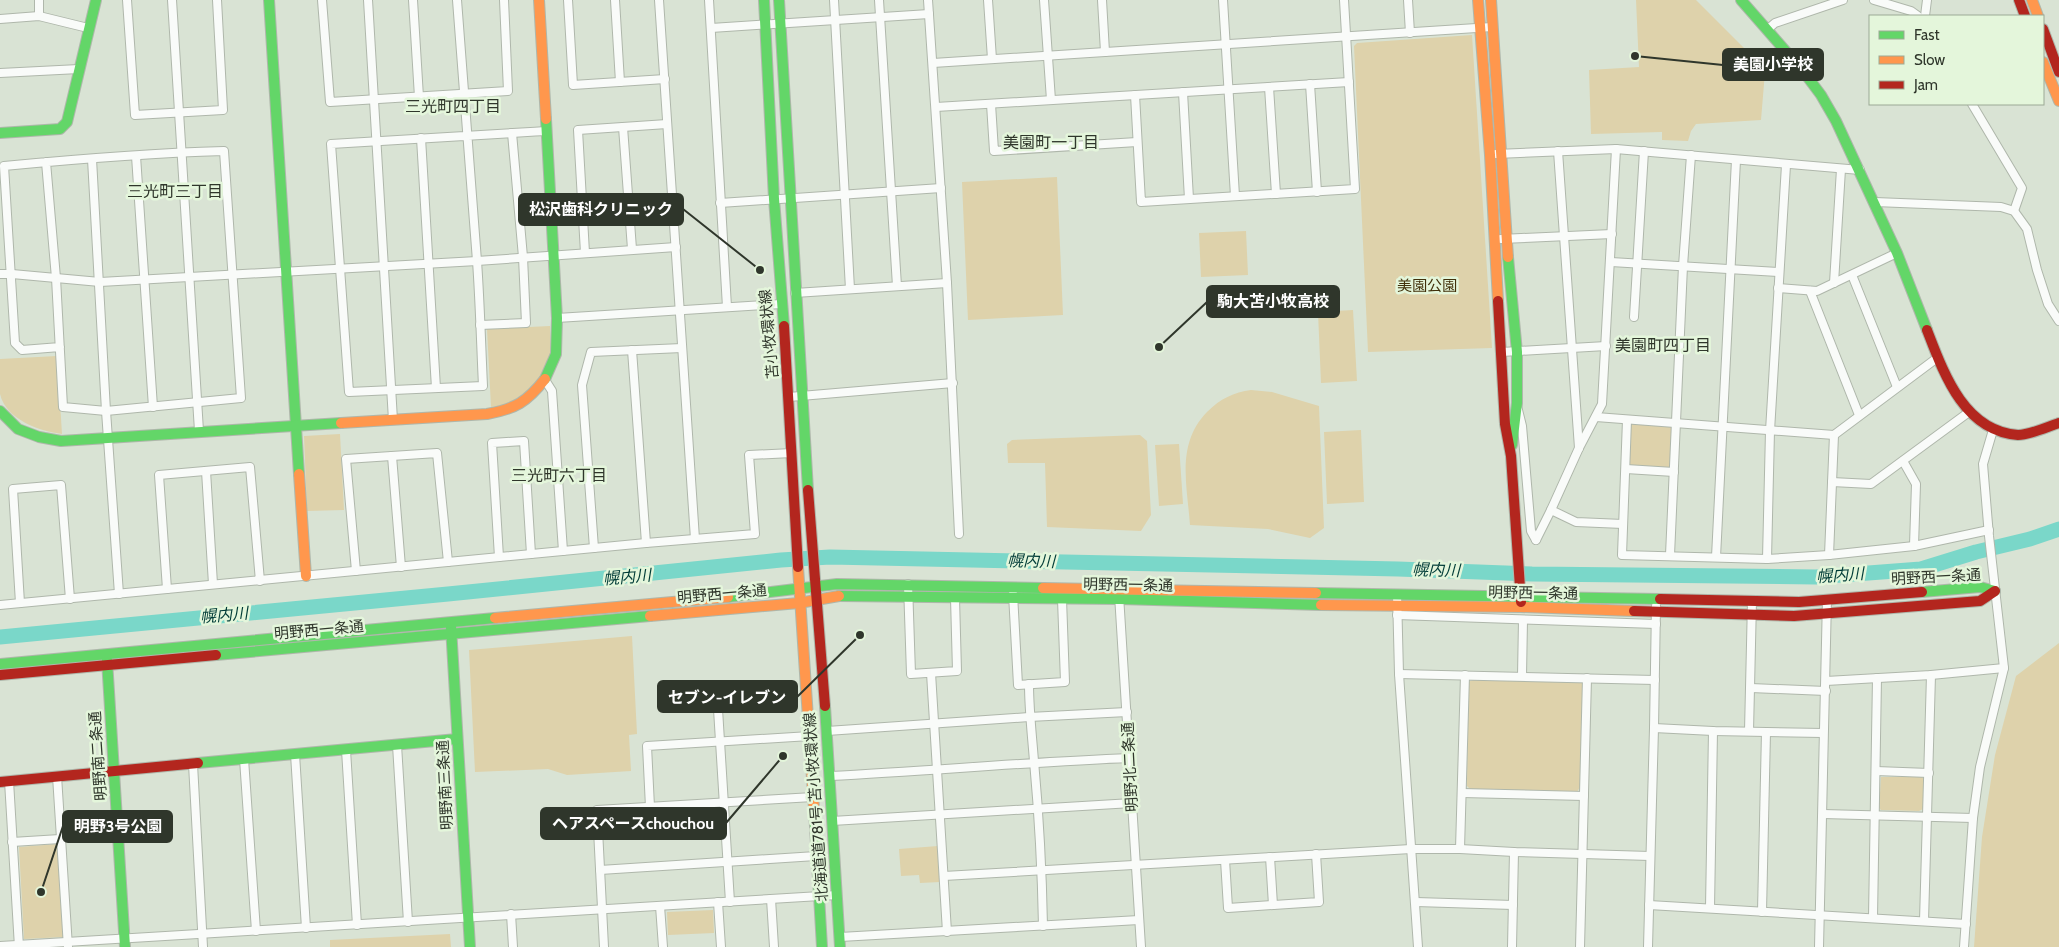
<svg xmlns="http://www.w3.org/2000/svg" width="2059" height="947" font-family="Cabin,'Noto Sans JP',sans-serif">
	<rect width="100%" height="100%" fill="#d9e3d4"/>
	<g fill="#ded2ab">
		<path d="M1636,0H1696L1764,68L1765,72L1761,120L1696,124L1691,131L1688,141L1662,140V132L1591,134L1589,70L1639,67Z"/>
		<path d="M1472,35L1492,348L1368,352L1354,46L1357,43Z"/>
		<path d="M1057,177L1063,315L968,320L962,182Z"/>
		<path d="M1246,231L1248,275L1201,277L1199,233Z"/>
		<path d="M1353,310L1357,381L1321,383L1318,312Z"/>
		<path d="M550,326L551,354L542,376L529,390L506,405L491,407L487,329Z"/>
		<path d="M57,356L62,434C40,431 6,420 0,394C0,383 0,370 0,359Z"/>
		<path d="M1251,390L1272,392L1319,406L1324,528L1310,538L1268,529L1190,525C1187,484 1176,444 1207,412C1220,399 1234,392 1251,390Z"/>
		<path d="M1627,420L1677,424L1674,472L1626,469Z"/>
		<path d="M1361,430L1364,502L1327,504L1324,432Z"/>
		<path d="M340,434L344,510L307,511L304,436Z"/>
		<path d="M1140,435L1147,441L1151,515L1141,531L1047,527L1045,463H1008L1007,444L1012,440Z"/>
		<path d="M1179,444L1183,504L1159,506L1155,445Z"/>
		<path d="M632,636L637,734L629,735L631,771L567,775L548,769L475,772L469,650Z"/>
		<path d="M2059,643V947H1974L1982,837L1995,755L2016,676Z"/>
		<path d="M1473,680L1581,682L1583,684L1580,787L1577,792L1470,789L1467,786L1468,682Z"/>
		<path d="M1881,777H1922L1925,780L1923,809L1919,811L1881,810L1879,808Z"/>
		<path d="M57,844L63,937L24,939L19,847Z"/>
		<path d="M938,846L940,882L920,883L919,875L901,876L899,849Z"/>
		<path d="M713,910L714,933L668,935L667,912Z"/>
		<path d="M450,934L451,947H330V940Z"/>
	</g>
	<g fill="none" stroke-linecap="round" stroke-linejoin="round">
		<path stroke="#7ad7c9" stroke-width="15" d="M0,637L448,594L781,560L830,557L1398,569L1532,574L1816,577L1921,569L1976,552L2030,539L2059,529"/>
		<g stroke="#afb7ab" stroke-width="10">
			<g id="street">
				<path d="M39,0V16"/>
				<path d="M127,0L135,115L223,110L217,0"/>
				<path d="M172,0L199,431"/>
				<path d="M322,0L330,102L508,91L504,0"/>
				<path d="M368,0L393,420"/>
				<path d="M413,0L419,97"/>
				<path d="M457,0C463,87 471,174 477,261C480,303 481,344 483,386L349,392L331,144C402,140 474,135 546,131"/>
				<path d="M568,0L573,85L665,79"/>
				<path d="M615,0L620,82"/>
				<path d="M659,0L695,539"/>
				<path d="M709,0L727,307"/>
				<path d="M834,0L850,289"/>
				<path d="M879,0L897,286"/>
				<path d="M928,0L947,283L959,534"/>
				<path d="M988,0L992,59"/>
				<path d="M1044,0L1051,100"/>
				<path d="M1102,0L1105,52"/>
				<path d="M1223,0L1235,196"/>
				<path d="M1408,0L1410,33"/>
				<path d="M1874,0L1911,11L1918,16"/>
				<path d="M1925,16L1927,0"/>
				<path d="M0,19L39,16L88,28"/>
				<path d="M711,28L929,14"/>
				<path d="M1768,29L1775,23L1843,0"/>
				<path d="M933,63L1492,27"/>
				<path d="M0,73L79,69"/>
				<path d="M1310,84L1317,192"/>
				<path d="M1269,87L1276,194"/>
				<path d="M1183,92L1189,199"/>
				<path d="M1135,95L1141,202L1355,189L1344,0"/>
				<path d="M991,104L994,151L1137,142"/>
				<path d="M1972,104L2022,188L2014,211"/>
				<path d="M936,107L1349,82"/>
				<path d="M623,127L632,249"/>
				<path d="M421,138L436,388"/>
				<path d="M1558,151L1579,448"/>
				<path d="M1496,154L1616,149L1860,170"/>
				<path d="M136,156L153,407"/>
				<path d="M92,159L106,411L119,594"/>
				<path d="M46,162L56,278L63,407L106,411L241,398L224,151C151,153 77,159 4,166L15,343L22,350L60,347"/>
				<path d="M1875,202L2001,207L2014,211L2027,229L2037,270L2048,304L2059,321"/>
				<path d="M720,203L941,188"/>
				<path d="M1501,239L1612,234"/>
				<path d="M585,253L578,130L667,124"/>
				<path d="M1611,262L1778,272"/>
				<path d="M0,274H12L100,282L477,261L676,247"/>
				<path d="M1852,275L1897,387"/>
				<path d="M1834,283L1841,169"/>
				<path d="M1778,288L1817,291L1897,253"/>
				<path d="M1810,291L1859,415"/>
				<path d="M795,293L947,283"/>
				<path d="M1634,317L1644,151"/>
				<path d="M557,318L781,304"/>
				<path d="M480,325L526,323L523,257L512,133"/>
				<path d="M632,350L646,543"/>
				<path d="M1502,352L1606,346"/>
				<path d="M545,380L552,391L563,551"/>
				<path d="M789,397L953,383"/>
				<path d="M1518,410L1522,426L1531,531L1536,540"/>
				<path d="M1596,417L1834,435L1937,358"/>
				<path d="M1627,420L1622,555L1767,559L1829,555L1914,546L1989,530"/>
				<path d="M392,456L401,567"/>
				<path d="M1903,461L1916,484L1914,546"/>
				<path d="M1626,469L1674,472"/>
				<path d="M206,471L213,584"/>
				<path d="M1832,482L1871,484L1969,412"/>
				<path d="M1551,510L1576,522L1623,524"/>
				<path d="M1536,540L1551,510L1579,448L1602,404L1616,149"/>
				<path d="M594,548L582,385L591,352L682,348"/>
				<path d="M1670,555L1683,266L1691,155"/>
				<path d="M1829,555L1834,435"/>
				<path d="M499,557L492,443L524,441L531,554"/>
				<path d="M1716,557L1736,160"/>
				<path d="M1767,559L1770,431L1786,165"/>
				<path d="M356,571L346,459L437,453L448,562"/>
				<path d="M908,584L911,674L957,671L955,598"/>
				<path d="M167,589L159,475L250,467L260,581"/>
				<path d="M1013,594L1018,685L1065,682L1062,599"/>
				<path d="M1397,594L1399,674L1418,947"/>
				<path d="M1119,595L1141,947"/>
				<path d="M20,603L13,489L61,485L70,599"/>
				<path d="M0,605L646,543L755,534L749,455L792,453"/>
				<path d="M1397,615L1656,624"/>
				<path d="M931,673L947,932"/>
				<path d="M1399,674L1655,680"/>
				<path d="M1522,676L1523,620"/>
				<path d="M1826,681L1931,675L2004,668"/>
				<path d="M1029,684C1029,710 1032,735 1034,761C1039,816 1042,871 1043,926"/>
				<path d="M1751,688L1826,691"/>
				<path d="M718,709L730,902"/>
				<path d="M1654,728L1713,731L1823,733"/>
				<path d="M827,731L1029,717L1127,712"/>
				<path d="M1749,731L1752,601"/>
				<path d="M397,745L408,922"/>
				<path d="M346,750L357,925"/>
				<path d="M295,754L306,928"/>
				<path d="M244,759L256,931"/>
				<path d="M193,764L203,947"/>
				<path d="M1876,771L1929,773"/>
				<path d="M57,776L68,947"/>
				<path d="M830,776C930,771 1029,762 1129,758"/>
				<path d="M9,781L19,947"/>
				<path d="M1462,793L1584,796"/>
				<path d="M650,807L647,746L810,736"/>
				<path d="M1823,814L1973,818"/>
				<path d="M832,821L1132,803"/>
				<path d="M12,842L60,839"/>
				<path d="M1460,849L1465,675"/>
				<path d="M1270,857L1273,905"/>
				<path d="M1225,860L1228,908L1319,902L1316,854"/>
				<path d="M600,870L816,856"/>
				<path d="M944,876L1411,849H1460L1514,852L1650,856"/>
				<path d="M771,899L774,947"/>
				<path d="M718,902L721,947"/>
				<path d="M1416,902L1513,905"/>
				<path d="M1649,905L1966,924"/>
				<path d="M660,906L663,947"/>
				<path d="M1710,908L1713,731"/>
				<path d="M1762,912L1766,732"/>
				<path d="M511,914L513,947"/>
				<path d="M1873,918L1877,678"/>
				<path d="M1924,921L1931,675"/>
				<path d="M840,937L1139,920"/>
				<path d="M0,946L837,895"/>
				<path d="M604,947L597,810L813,797"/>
				<path d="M1512,947L1514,852"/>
				<path d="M1580,947L1587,678"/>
				<path d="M1648,947L1654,728L1656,606"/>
				<path d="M1819,947L1827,599"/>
				<path d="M1964,947L1973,818L1980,767L2004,668L1989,536L1983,464L1993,430"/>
			</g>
		</g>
		<g stroke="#afb7ab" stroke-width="12">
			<g id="fast">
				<path d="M269,0L299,474"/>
				<path d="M764,0L774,199L784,326"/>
				<path d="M779,0L808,490"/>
				<path d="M1741,0L1803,71L1821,95L1836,121L1897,253L1927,330"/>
				<path d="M0,133L60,129L67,122L96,0"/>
				<path d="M1508,257L1517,352V403L1512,445"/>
				<path d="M545,379L556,354L557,318L546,119"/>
				<path d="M0,411L18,429L39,437L61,441L341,423"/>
				<path d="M1922,592L1980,587L1995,591"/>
				<path d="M1316,593L1660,599"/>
				<path d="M839,596L1120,599L1321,605"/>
				<path d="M728,597L837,584L1043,588"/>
				<path d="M451,627L470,947"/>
				<path d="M216,655L650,616"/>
				<path d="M107,660L125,947"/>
				<path d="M0,664L495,618"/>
				<path d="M825,706L840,947"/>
				<path d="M198,763L457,739"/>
				<path d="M814,809L822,947"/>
			</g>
		</g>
		<g stroke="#afb7ab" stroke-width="12">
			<g id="slow">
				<path d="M539,0L546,119"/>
				<path d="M1478,0L1490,155L1498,301"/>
				<path d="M1491,0L1508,257"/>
				<path d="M2032,0L2038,16"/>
				<path d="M2043,62L2059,101"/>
				<path d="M341,423L487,414C515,409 527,402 545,379"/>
				<path d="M299,474L306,576"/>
				<path d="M798,567L814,809"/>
				<path d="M1043,588L1316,593"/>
				<path d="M1321,605L1521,607L1634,611"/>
				<path d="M650,616L799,603L839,596"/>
				<path d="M495,618L728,597"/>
			</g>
		</g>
		<g stroke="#afb7ab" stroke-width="12">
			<g id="jam">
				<path d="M2019,0L2025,16"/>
				<path d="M2043,29L2059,72"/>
				<path d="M1498,301L1505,424L1511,456L1521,602"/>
				<path d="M784,326L798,567"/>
				<path d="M1927,330C1944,374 1964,431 2018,435C2030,435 2047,427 2059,423"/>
				<path d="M808,490L825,706"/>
				<path d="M1660,599L1799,602L1922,592"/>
				<path d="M1634,611L1794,616L1980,601L1995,591"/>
				<path d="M0,675L216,655"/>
				<path d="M0,782L198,763"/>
			</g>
		</g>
		<use href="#street" stroke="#f9fbf9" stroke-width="8"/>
		<use href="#fast" stroke="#63d668" stroke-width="10"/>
		<use href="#slow" stroke="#ff974d" stroke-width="10"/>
		<use href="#jam" stroke="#b3261e" stroke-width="10"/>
	</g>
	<g text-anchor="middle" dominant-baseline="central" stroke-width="5" stroke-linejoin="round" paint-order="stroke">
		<g font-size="15" fill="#42310b" stroke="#e4f6db">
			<text x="1427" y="286">美園公園</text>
		</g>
		<g font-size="15" fill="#2f362b" stroke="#e4f6db">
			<text transform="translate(769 334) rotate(-95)">苫小牧環状線</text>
			<text transform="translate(1936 577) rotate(-3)">明野西一条通</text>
			<text transform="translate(1128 585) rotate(1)">明野西一条通</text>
			<text transform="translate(1533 593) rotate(1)">明野西一条通</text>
			<text transform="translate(722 594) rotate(-5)">明野西一条通</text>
			<text transform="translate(319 630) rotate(-5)">明野西一条通</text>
			<text transform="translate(98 756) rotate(-94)">明野南二条通</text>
			<text transform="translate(1130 767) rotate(-93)">明野北二条通</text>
			<text transform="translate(445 785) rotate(-93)">明野南三条通</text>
			<text transform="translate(816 807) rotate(-94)">北海道道781号 苫小牧環状線</text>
		</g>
		<g font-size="16" fill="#2f362b" stroke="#e4f6db">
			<text x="453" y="106">三光町四丁目</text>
			<text x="1051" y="142">美園町一丁目</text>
			<text x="175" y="191">三光町三丁目</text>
			<text x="1663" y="345">美園町四丁目</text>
			<text x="559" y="475">三光町六丁目</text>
		</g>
		<g font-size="16" font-style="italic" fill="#003c37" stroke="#e4f6db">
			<text transform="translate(1031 561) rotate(1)">幌内川</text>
			<text transform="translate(1436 570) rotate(1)">幌内川</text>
			<text transform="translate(1840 575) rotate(-4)">幌内川</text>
			<text transform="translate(627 577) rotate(-5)">幌内川</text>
			<text transform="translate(224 615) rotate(-5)">幌内川</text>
		</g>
	</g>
	<path fill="none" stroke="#2f362b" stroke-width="2" d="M1635 56L1723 65M760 270L683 209M1159 347L1207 302M860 635L797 697M783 756L726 823M41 892L63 826"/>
	<g fill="#2f362b" stroke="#e4f6db" stroke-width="2">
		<circle cx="1635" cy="56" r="5"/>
		<circle cx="760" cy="270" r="5"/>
		<circle cx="1159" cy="347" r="5"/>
		<circle cx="860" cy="635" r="5"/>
		<circle cx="783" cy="756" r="5"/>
		<circle cx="41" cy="892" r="5"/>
	</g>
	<g fill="#2f362b" stroke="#2f362b" stroke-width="2">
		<rect x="1723" y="49" width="100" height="31" rx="5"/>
		<rect x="519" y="194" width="164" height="31" rx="5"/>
		<rect x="1207" y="286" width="132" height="31" rx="5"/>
		<rect x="658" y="681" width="139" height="31" rx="5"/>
		<rect x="541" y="808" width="185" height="31" rx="5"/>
		<rect x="63" y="811" width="109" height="31" rx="5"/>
	</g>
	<g font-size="16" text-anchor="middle" font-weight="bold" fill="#fff">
		<text x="1773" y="70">美園小学校</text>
		<text x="601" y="215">松沢歯科クリニック</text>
		<text x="1273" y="307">駒大苫小牧高校</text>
		<text x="727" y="703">セブン-イレブン</text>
		<text x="633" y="829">ヘアスペースchouchou</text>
		<text x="118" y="832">明野3号公園</text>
	</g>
	<rect x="1869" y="15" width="175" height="90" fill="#e4f6db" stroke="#9ca995"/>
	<rect x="1879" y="31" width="25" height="8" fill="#63d668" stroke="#9ca995"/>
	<text x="1914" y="40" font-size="15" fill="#2f362b">Fast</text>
	<rect x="1879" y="56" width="25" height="8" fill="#ff974d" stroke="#9ca995"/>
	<text x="1914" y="65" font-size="15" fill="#2f362b">Slow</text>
	<rect x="1879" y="81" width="25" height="8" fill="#b3261e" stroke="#9ca995"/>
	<text x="1914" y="90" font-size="15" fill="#2f362b">Jam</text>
</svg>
